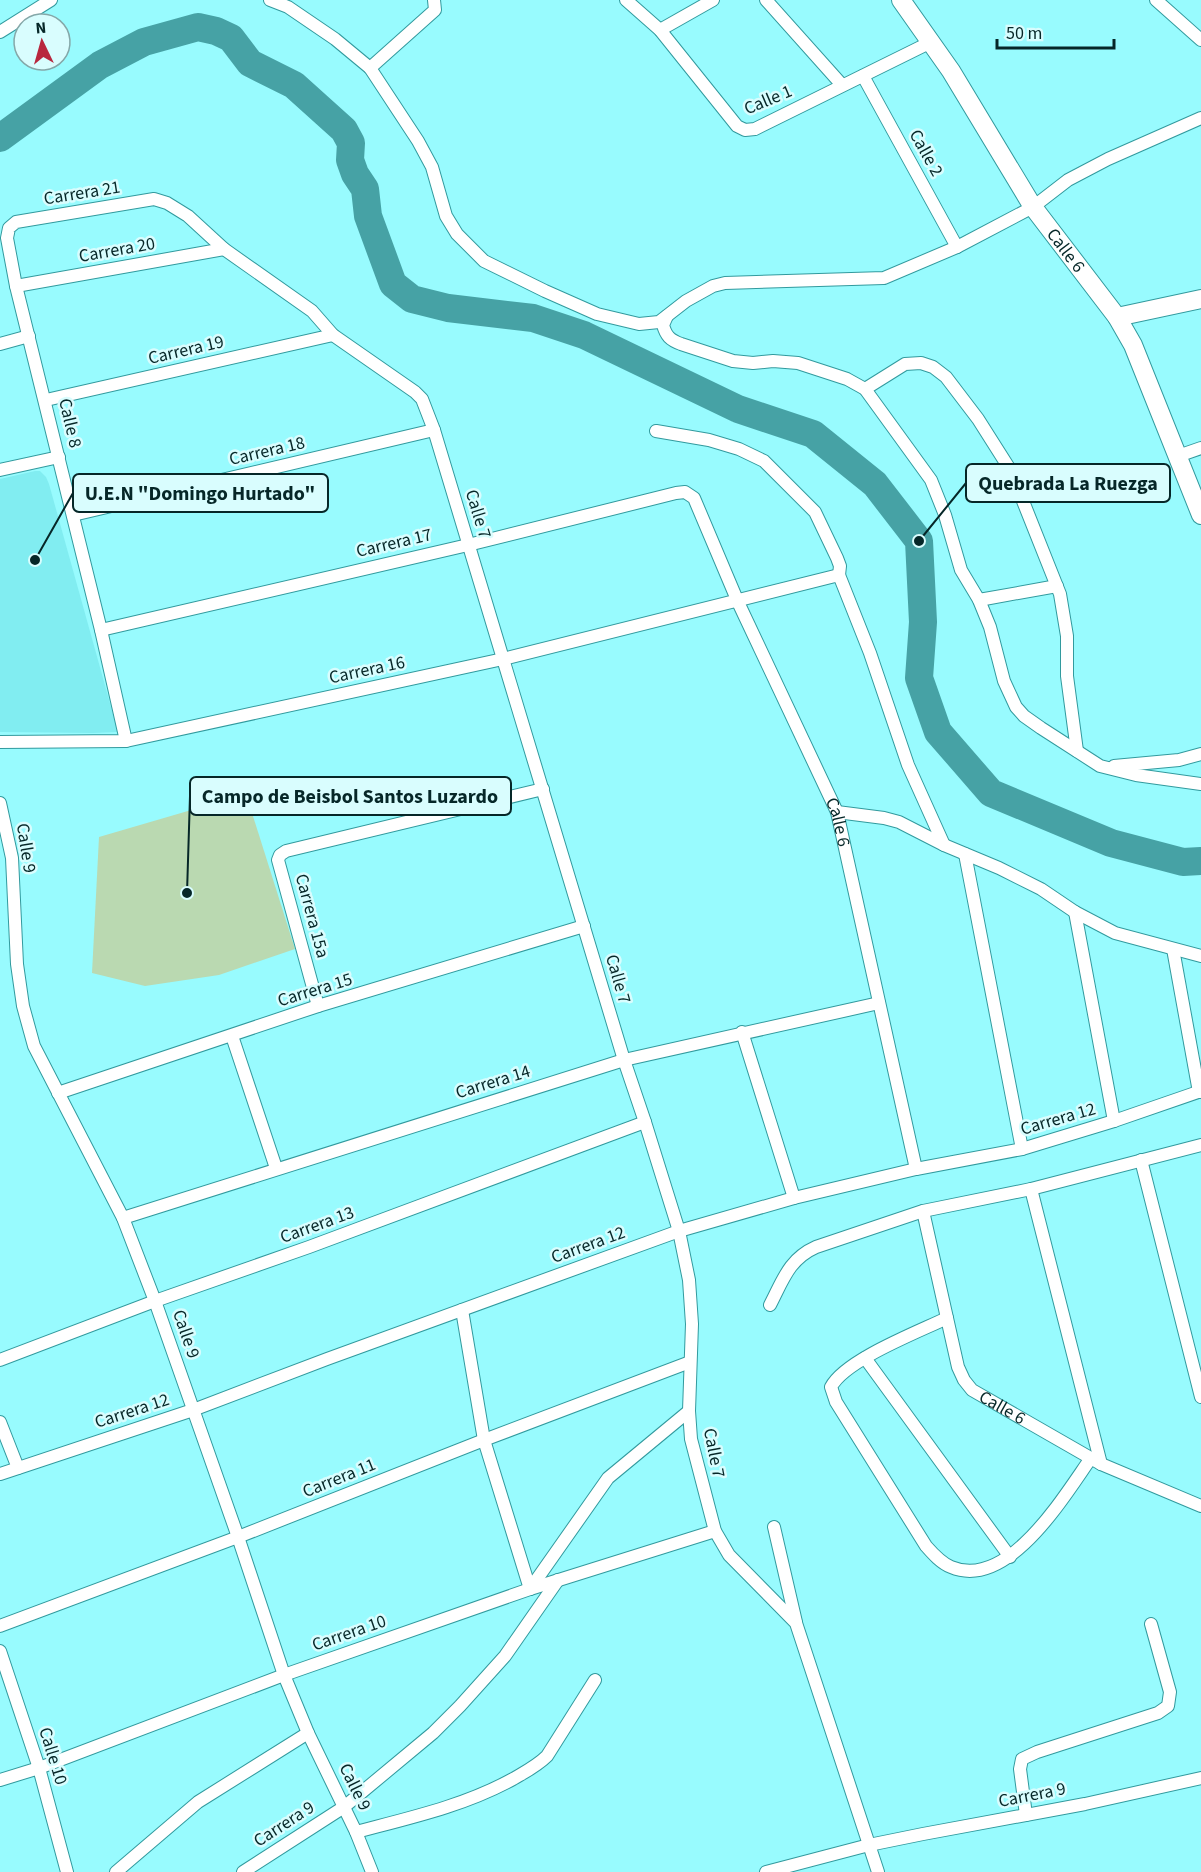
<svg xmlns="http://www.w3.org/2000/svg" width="1201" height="1872" font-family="'Source Sans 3',sans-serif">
	<rect width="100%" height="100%" fill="#98fbfe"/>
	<path fill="#81edf1" d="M35,471H40L46,477L49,484L118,732L93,733L0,732V479Z"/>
	<path fill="#bad9b1" d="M246,794L295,949L219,975L145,986L92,973L99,837Z"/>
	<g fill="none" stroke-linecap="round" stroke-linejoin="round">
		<path stroke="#46a2a5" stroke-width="28" d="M0,138L100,65L144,42L198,27L216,31L231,38L250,63L294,85L344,130L351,143L350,160L355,174L365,189L368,216L393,284L412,299L448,308L533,318L584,335L738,409L813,434L875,484L919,541L923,622L919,678L938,732L991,793L1111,843L1183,862L1201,861"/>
		<g stroke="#329a9e" stroke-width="14">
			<g id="street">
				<path d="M270,0L288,7L335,39L370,68L418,141L432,167L446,216L457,234L484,261L545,291L597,314L639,324L659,322L686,301L713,286L725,283L884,278L957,247L1033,207L1068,180L1108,159L1201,118"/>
				<path d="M626,0L660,30L737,126L745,130L755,129L931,42"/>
				<path d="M766,0L842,85"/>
				<path d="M1156,0L1201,40"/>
				<path d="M660,30L713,0"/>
				<path d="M0,32L51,0"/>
				<path d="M370,68L435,10L434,0"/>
				<path d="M863,76L957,247"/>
				<path d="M16,286L224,249"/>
				<path d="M667,316L663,325C666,336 670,340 681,344L733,361L753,363L773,361L798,363L847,379L865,389L931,480L945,515L961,570L979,600L990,627L1004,681L1016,707L1024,716L1041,728L1100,766L1136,775L1201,784"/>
				<path d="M0,344L29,336"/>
				<path d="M865,389L905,364L921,363L933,367L946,377L978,419L1011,471L1060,594L1067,636V676L1077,751"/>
				<path d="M46,400L333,335"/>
				<path d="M656,431L709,440L739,449L764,461L815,512L837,558L840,566L839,575"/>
				<path d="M1178,456L1201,448"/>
				<path d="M0,470L59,457"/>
				<path d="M73,515L434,430"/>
				<path d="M979,600L1057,586"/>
				<path id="s1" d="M101,630L468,545L676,493L685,492L694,498L738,602L837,812L916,1169"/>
				<path d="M126,741L101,630L16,286L7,238L9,228L16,222L154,199L167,203L188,216L224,249L312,311L333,335L415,392L422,399L434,430L624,1060L645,1122L679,1231L689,1280L692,1324L689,1411L691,1439L715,1531L729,1555L796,1623L878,1872"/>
				<path d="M0,742L126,741L503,659L839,575L870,653L908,765L944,845"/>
				<path d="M1114,766L1179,760L1201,754"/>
				<path d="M0,803L12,858L17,964L23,1006L34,1046L123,1218L155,1301L238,1537L284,1675L308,1733L356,1832L372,1872"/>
				<path d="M837,812L884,818L899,822L944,845L999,868L1041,889L1075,912L1115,933L1201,956"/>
				<path d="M965,854L1022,1149"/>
				<path d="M1075,912L1114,1121"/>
				<path d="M1173,949L1199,1092"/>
				<path d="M318,1006L278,860L280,855L286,851L543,789"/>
				<path d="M742,1032L794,1198"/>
				<path d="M232,1036L276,1168"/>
				<path d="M58,1093L318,1006L584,926"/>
				<path d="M1141,1160L1201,1397"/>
				<path d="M1031,1189L1101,1464"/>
				<path id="s2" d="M923,1211L958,1367L964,1380L972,1390L1101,1464L1201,1506"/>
				<path d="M123,1218L624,1060L879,1003"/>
				<path d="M770,1305C783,1280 789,1259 816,1247L923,1211L1031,1189L1201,1145"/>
				<path d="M462,1310L484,1440L530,1589"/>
				<path d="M947,1318C918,1332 845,1360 831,1387L836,1402L926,1546C933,1554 941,1563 951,1567C1008,1591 1064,1496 1091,1458"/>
				<path d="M865,1358L1010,1557"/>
				<path d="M0,1360L155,1301L309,1247L645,1122"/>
				<path d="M0,1422L18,1468"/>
				<path d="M0,1474L193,1410L327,1359L679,1231L794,1198L916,1169L1022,1149L1114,1121L1201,1091"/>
				<path d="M774,1527L796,1622"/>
				<path d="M530,1589L608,1478L689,1411"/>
				<path d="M0,1626L238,1537L484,1440L690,1362"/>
				<path d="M0,1651L39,1768L67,1872"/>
				<path d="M0,1780L39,1768L284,1675L530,1589L715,1531"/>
				<path d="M1026,1815L1020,1769L1022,1759L1037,1752L1158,1713L1168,1706L1170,1692L1151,1624"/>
				<path d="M356,1832C409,1818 464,1806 513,1779C525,1772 537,1766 547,1756L595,1680"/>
				<path d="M116,1872L198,1802L308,1733"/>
				<path d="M243,1872L344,1807L433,1733L460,1706L505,1656L558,1580"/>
				<path d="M766,1872L869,1845L923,1834L1085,1804L1201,1778"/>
			</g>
		</g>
		<g stroke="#329a9e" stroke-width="20">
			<g id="secondary">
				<path id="s3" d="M901,0L951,71L1033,207L1117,317L1133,345L1201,515"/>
				<path d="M1117,317L1201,299"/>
			</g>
		</g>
		<use href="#street" stroke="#fff" stroke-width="12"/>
		<use href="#secondary" stroke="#fff" stroke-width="18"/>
	</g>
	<g text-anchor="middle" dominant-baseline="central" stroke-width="5" stroke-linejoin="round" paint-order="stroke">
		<g font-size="18" fill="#062728" stroke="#d9fdfe">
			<text transform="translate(768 100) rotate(-23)">Calle 1</text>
			<text transform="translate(926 153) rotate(61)">Calle 2</text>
			<text transform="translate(82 193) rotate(-9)">Carrera 21</text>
			<text transform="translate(117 250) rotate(-10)">Carrera 20</text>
			<text stroke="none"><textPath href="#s3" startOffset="300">Calle 6</textPath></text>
			<text transform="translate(186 350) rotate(-13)">Carrera 19</text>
			<text transform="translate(70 423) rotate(77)">Calle 8</text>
			<text transform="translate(267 451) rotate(-13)">Carrera 18</text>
			<text transform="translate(478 514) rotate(73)">Calle 7</text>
			<text transform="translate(394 543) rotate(-13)">Carrera 17</text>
			<text transform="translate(367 670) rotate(-12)">Carrera 16</text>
			<text stroke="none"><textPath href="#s1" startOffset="966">Calle 6</textPath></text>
			<text transform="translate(26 848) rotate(81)">Calle 9</text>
			<text transform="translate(312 916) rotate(75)">Carrera 15a</text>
			<text transform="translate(618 979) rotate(74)">Calle 7</text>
			<text transform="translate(315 990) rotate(-17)">Carrera 15</text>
			<text transform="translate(493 1082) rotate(-17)">Carrera 14</text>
			<text transform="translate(1058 1119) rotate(-16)">Carrera 12</text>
			<text transform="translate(317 1225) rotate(-20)">Carrera 13</text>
			<text transform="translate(588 1245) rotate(-20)">Carrera 12</text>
			<text transform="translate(186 1334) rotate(71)">Calle 9</text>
			<text stroke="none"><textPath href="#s2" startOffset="222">Calle 6</textPath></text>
			<text transform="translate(132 1411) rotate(-18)">Carrera 12</text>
			<text transform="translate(714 1453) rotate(79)">Calle 7</text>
			<text transform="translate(339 1478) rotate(-22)">Carrera 11</text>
			<text transform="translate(349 1633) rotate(-19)">Carrera 10</text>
			<text transform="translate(53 1756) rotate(73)">Calle 10</text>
			<text transform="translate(355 1787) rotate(64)">Calle 9</text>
			<text transform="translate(1032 1795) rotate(-11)">Carrera 9</text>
			<text transform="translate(284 1824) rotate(-33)">Carrera 9</text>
		</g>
	</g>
	<path fill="none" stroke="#062728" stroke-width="2" d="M919 541L966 483M35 560L73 493M187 893L190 796"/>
	<g fill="#062728" stroke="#d9fdfe" stroke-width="2">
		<circle cx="919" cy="541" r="6"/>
		<circle cx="35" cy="560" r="6"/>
		<circle cx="187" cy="893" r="6"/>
	</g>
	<g fill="#d9fdfe" stroke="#062728" stroke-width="2">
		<rect x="966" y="464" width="204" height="38" rx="6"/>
		<rect x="73" y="474" width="255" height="38" rx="6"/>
		<rect x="190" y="777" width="321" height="38" rx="6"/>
	</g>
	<g font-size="20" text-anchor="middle" font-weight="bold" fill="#062728">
		<text x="1068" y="490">Quebrada La Ruezga</text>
		<text x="200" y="500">U.E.N "Domingo Hurtado"</text>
		<text x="350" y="803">Campo de Beisbol Santos Luzardo</text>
	</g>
	<g transform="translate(42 42) rotate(355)"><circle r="28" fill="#d9fdfe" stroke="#85a7a8" stroke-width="1.5"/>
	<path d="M0-4.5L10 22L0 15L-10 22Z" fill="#b8273e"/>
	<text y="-9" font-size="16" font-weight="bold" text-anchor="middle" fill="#062728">N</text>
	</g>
	<path d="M997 39v9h117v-9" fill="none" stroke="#062728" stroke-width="3"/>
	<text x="1006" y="39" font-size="18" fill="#062728" stroke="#d9fdfe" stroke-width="4.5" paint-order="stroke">50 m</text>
</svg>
